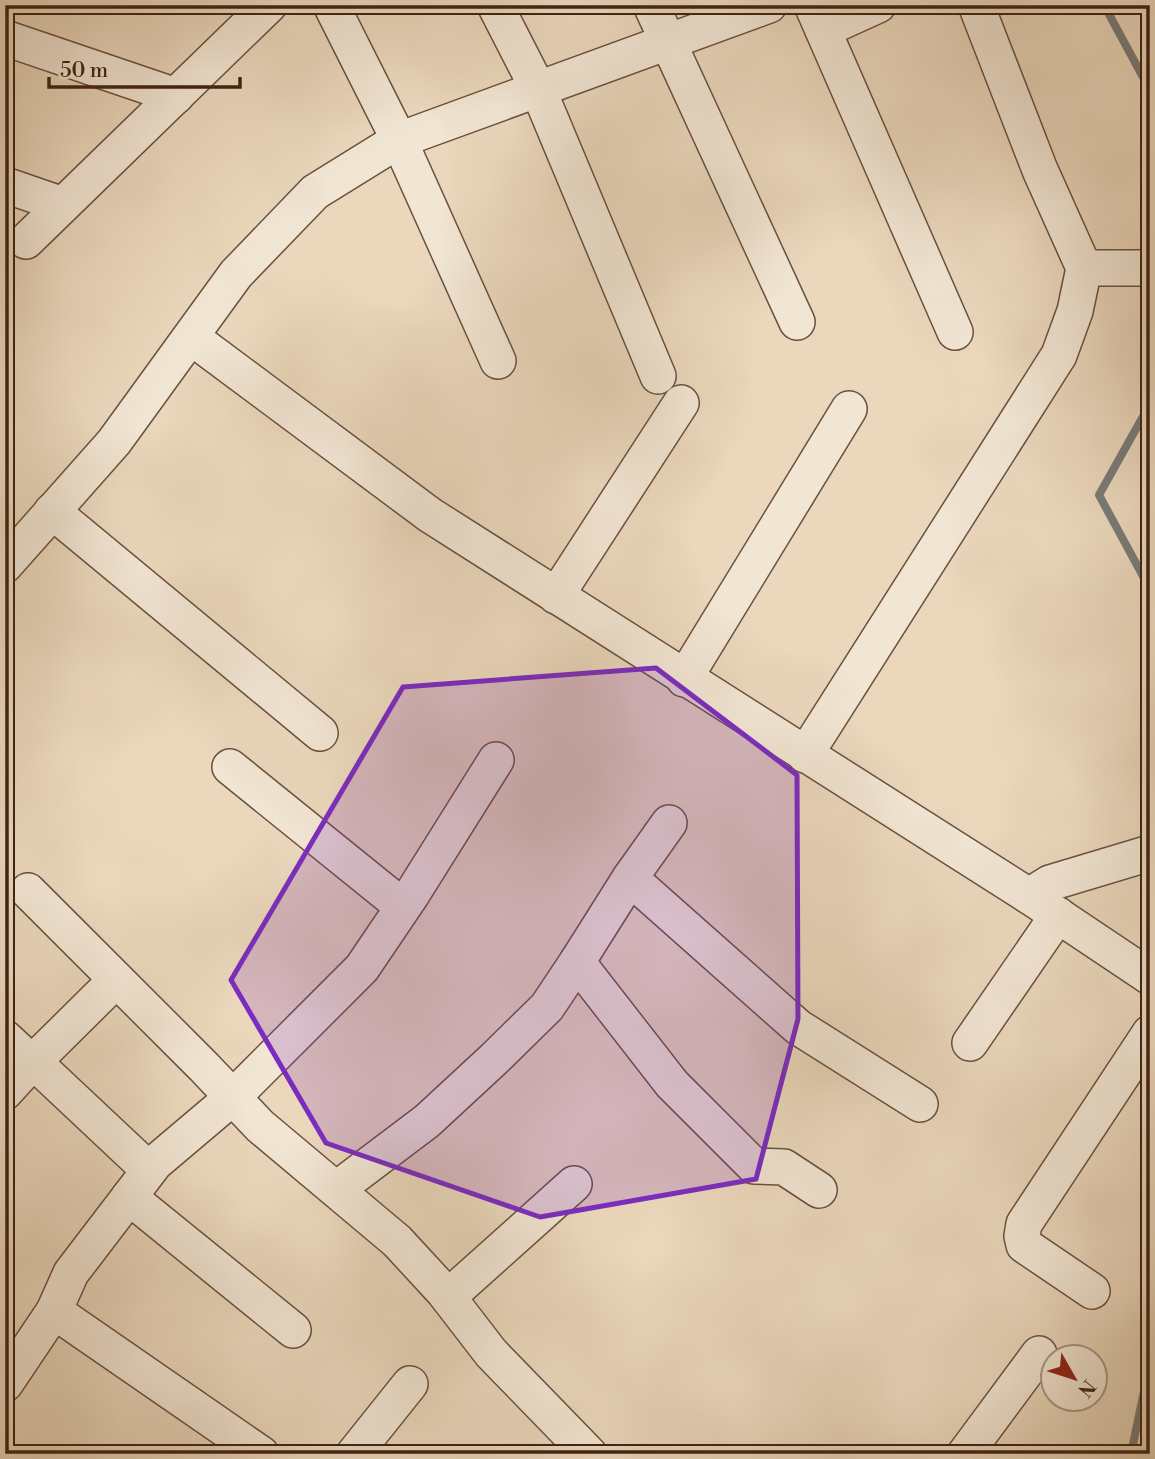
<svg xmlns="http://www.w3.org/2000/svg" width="1155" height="1459" font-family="'Libre Bodoni',serif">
	<rect width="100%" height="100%" fill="#ead7bc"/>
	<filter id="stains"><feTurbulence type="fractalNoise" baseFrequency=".00286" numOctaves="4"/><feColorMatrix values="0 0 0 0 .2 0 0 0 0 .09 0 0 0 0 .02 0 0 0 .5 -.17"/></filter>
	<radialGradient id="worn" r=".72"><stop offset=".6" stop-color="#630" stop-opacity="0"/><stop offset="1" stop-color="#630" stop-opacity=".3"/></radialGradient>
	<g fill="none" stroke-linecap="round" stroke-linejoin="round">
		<g stroke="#787b79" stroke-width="8">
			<path d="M1104,5L1150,90"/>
			<path d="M1150,404L1099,495L1150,589"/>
			<path d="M1131,1454L1150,1362"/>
		</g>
		<g stroke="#6a503e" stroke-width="38">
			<g id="minor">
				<path d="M331,5L399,140L498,361"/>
				<path d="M495,5L538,89L658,376"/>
				<path d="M651,5L797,322"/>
				<path d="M812,5L955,332"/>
				<path d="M823,30L878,5"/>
				<path d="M5,38L176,96"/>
				<path d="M5,185L63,205"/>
				<path d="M26,241L269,5"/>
				<path d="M1084,268H1150"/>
				<path d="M191,337L430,515L1029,896L1150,977"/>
				<path d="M52,511L320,733"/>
				<path d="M5,565L114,442L236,274L315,192L399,140L769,5"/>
				<path d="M556,596L681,403"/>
				<path d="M684,679L849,409"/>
				<path d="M805,755L1059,355L1075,311L1084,268L1040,170L976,5"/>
				<path d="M230,767L402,906"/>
				<path d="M630,878L798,1027L920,1104"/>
				<path d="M28,891L204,1067L260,1126L397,1241L444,1292L491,1353L589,1454"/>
				<path d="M1029,896L1050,883L1150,853"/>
				<path d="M577,962L630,878L669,823"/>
				<path d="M5,1038L32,1063"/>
				<path d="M970,1043L1058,915"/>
				<path d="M33,1061L149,1170"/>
				<path d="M5,1092L24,1071L116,980"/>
				<path d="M337,1189L427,1121L494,1059L547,1007L577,962L672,1084L754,1166L784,1167L819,1190"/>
				<path d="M129,1197L293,1330"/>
				<path d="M1092,1291L1024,1245L1022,1236L1024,1224L1150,1033"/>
				<path d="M448,1297L574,1184"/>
				<path d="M54,1311L261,1454"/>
				<path d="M5,1384L54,1311L71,1273L155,1163L233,1097L362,968L412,894L496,760"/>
				<path d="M354,1454L410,1384"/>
				<path d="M965,1454L1039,1354"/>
			</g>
		</g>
		<use href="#minor" stroke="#f1e5d3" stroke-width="35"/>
	</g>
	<path fill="#7b2cbf" fill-opacity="0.2" stroke="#7b2cbf" stroke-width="5" stroke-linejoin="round" d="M656,668L797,775L798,1019L756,1179L540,1217L326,1143L231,980L403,687Z"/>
	<rect width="1155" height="1459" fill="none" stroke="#ead7bc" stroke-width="28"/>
	<rect x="7" y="7" width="1141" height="1445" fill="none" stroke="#402314" stroke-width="3.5"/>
	<rect x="14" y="14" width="1127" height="1431" fill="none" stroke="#402314" stroke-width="2"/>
	<g transform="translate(1074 1378) rotate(129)"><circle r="33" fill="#f1e5d3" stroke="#aa9787" stroke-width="2"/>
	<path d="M0-5L12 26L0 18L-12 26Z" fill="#8f2418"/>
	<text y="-10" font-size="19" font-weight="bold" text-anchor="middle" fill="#402314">N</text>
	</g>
	<path d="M49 77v10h191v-10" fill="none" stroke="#402314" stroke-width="3.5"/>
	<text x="60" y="77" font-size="21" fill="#402314" stroke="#f1e5d3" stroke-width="5" paint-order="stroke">50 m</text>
	<rect width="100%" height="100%" filter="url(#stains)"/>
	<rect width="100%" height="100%" fill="url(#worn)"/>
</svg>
